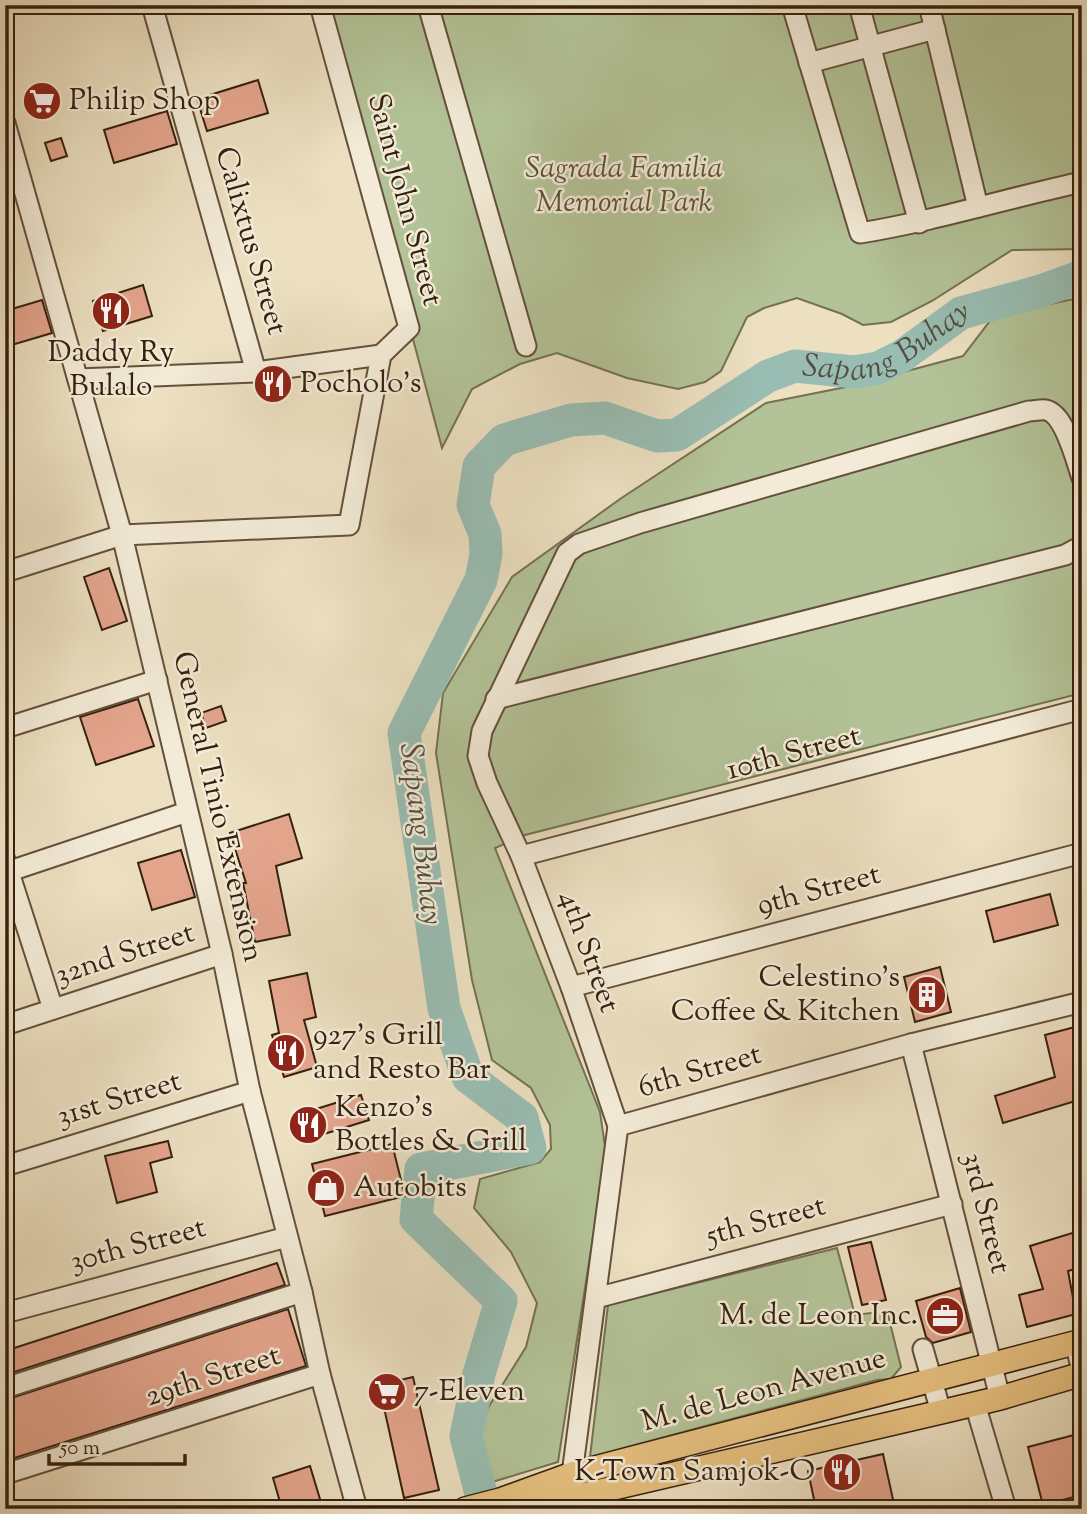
<svg xmlns="http://www.w3.org/2000/svg" width="1087" height="1514" font-family="'Sorts Mill Goudy',serif">
	<rect width="100%" height="100%" fill="#ece0c1"/>
	<filter id="stains"><feTurbulence type="fractalNoise" baseFrequency=".00286" numOctaves="4"/><feColorMatrix values="0 0 0 0 .2 0 0 0 0 .09 0 0 0 0 .02 0 0 0 .5 -.17"/></filter>
	<radialGradient id="worn" r=".72"><stop offset=".6" stop-color="#630" stop-opacity="0"/><stop offset="1" stop-color="#630" stop-opacity=".3"/></radialGradient>
	<g fill="#b3c397" stroke="#747253" stroke-width="2">
		<path d="M324,5H1082V249L1012,250L932,301L891,322L863,325L842,314L797,298L764,308L747,317L721,371L705,382L678,389L627,378L557,353L520,364L472,389L442,448Z"/>
		<path d="M1082,297V693L525,835L495,848L600,1112L606,1153L558,1462L479,1486L471,1435L526,1347L537,1303L511,1252L474,1208L480,1179L540,1162L551,1149L550,1125L531,1088L492,1060L472,980L436,753L443,693L512,577L620,499L766,403L851,386L963,356L993,317Z"/>
		<path d="M837,1248L855,1315L887,1311L901,1367L891,1379L877,1380L590,1457L608,1305Z"/>
	</g>
	<g fill="none" stroke-linecap="round" stroke-linejoin="round">
		<path stroke="#99bdb2" stroke-width="33" id="s1" d="M485,1509L466,1436L479,1374L501,1301L416,1219L421,1169L530,1148L522,1118L468,1077L444,1008L404,733L481,580L486,554L485,534L473,505L479,466L504,440L571,420L605,418L657,436L677,435L768,376L795,366L854,372L878,368L902,356L961,313L1041,291L1082,276"/>
	</g>
	<g fill="#e4a58d" stroke="#36200f" stroke-width="2">
		<path d="M258,80L268,113L207,131L197,99Z"/>
		<path d="M56,90L59,106L39,111L35,96Z"/>
		<path d="M167,111L177,144L114,163L104,130Z"/>
		<path d="M61,138L67,156L51,161L45,143Z"/>
		<path d="M143,285L152,316L103,331L93,301Z"/>
		<path d="M42,300L52,333L5,347V311Z"/>
		<path d="M109,568L127,621L102,630L84,577Z"/>
		<path d="M138,699L154,746L96,765L80,717Z"/>
		<path d="M221,706L226,721L206,728L201,713Z"/>
		<path d="M289,814L302,858L276,866L290,935L255,942L243,883H246L230,833Z"/>
		<path d="M181,850L195,897L152,910L138,863Z"/>
		<path d="M1050,894L1058,925L994,942L986,911Z"/>
		<path d="M940,967L951,1012L915,1022L904,977Z"/>
		<path d="M307,973L316,1017L304,1020L317,1067L284,1077L272,1035L279,1033L269,981Z"/>
		<path d="M1082,1025V1099L1003,1123L995,1096L1055,1077L1045,1035Z"/>
		<path d="M361,1095L369,1120L305,1140L297,1115Z"/>
		<path d="M168,1141L172,1157L150,1163L157,1192L117,1203L105,1156Z"/>
		<path d="M392,1144L405,1196L325,1216L312,1164Z"/>
		<path d="M1082,1230V1267L1068,1271L1076,1314L1027,1327L1019,1295L1043,1289L1030,1246Z"/>
		<path d="M871,1242L886,1300L862,1305L848,1247Z"/>
		<path d="M277,1263L285,1285L5,1375V1351Z"/>
		<path d="M960,1288L971,1332L933,1343L926,1337L916,1301Z"/>
		<path d="M288,1309L306,1366L5,1461V1400Z"/>
		<path d="M413,1377L439,1490L404,1498L379,1385Z"/>
		<path d="M1074,1435L1082,1461V1495L1043,1505L1028,1447Z"/>
		<path d="M883,1454L894,1504L872,1509H816L808,1471Z"/>
		<path d="M310,1466L323,1509H282L273,1478Z"/>
	</g>
	<g fill="none" stroke-linecap="round" stroke-linejoin="round">
		<g stroke="#64503c" stroke-width="23">
			<g id="minor">
				<path d="M152,5L256,372"/>
				<path d="M428,5L526,346"/>
				<path d="M792,5L860,233C935,221 1008,198 1082,182"/>
				<path d="M859,5L919,223"/>
				<path d="M929,5L978,207"/>
				<path d="M809,63L935,29"/>
				<path d="M5,123L122,535L222,954L250,1091L302,1292L320,1374L357,1509"/>
				<path d="M78,379L256,372L381,355"/>
				<path d="M5,572L122,535L349,525L381,355L409,328L320,5"/>
				<path d="M496,699L1065,555L1082,546"/>
				<path d="M5,728L157,680"/>
				<path d="M521,856L1082,709"/>
				<path d="M5,860L53,1009"/>
				<path d="M10,871L187,812"/>
				<path d="M571,987L1082,853"/>
				<path d="M5,1025L222,954"/>
				<path d="M911,1044L1000,1398"/>
				<path d="M618,1126L911,1044L1082,1002"/>
				<path d="M5,1166L250,1091"/>
				<path d="M596,1298L952,1204"/>
				<path d="M5,1313L287,1237"/>
				<path d="M1075,1342L1082,1371"/>
				<path d="M923,1349L941,1412"/>
				<path d="M5,1388L302,1292"/>
				<path d="M975,1404L1006,1509"/>
				<path d="M5,1474L320,1374"/>
				<path d="M581,1509L575,1497L572,1474L618,1126L571,987L521,856L487,783L478,756L482,731L567,553L579,544L640,523L1029,411C1034,411 1042,409 1046,410C1065,414 1076,461 1082,478"/>
			</g>
		</g>
		<g stroke="#36200f" stroke-width="26">
			<g id="major">
				<path d="M509,1508L575,1497L941,1412L1000,1398L1082,1374"/>
				<path d="M465,1509L500,1500L572,1474L1082,1341"/>
			</g>
		</g>
		<use href="#minor" stroke="#f3ebd7" stroke-width="19"/>
		<use href="#major" stroke="#e6c080" stroke-width="23"/>
	</g>
	<defs>
		<g id="supermarket-disc" transform="scale(2.0125)"><circle r="9.5" fill="#8f2418" stroke="#f3ebd7"/><path d="M-6-5.5h2.5l.6 2H6L4.5 2H-2.5L-4.4-4H-6ZM-1.5 3.2a1.3 1.3 0 1 0 .1 0ZM3 3.2a1.3 1.3 0 1 0 .1 0Z" fill="#fff"/></g>
		<g id="restaurant-disc" transform="scale(2.0125)"><circle r="9.5" fill="#8f2418" stroke="#f3ebd7"/><path d="M-5-6h1v4h1v-4h1v4h1v-4h1v5L-1.5 .5V6h-2V.5L-5-1ZM5-6V6H3V1.5H1.5Q1.5-4 5-6Z" fill="#fff"/></g>
		<g id="building-disc" transform="scale(2.0125)"><circle r="9.5" fill="#8f2418" stroke="#f3ebd7"/><path d="M-4-6H4V6H1V3H-1V6H-4ZM-2.5-4.3h1.7v1.8h-1.7ZM.8-4.3h1.7v1.8H.8ZM-2.5-1h1.7V.8h-1.7ZM.8-1h1.7V.8H.8Z" fill="#fff"/></g>
		<g id="shop-disc" transform="scale(2.0125)"><circle r="9.5" fill="#8f2418" stroke="#f3ebd7"/><path d="M-5-2.5h2.3a2.7 3.5 0 0 1 5.4 0H5L5.5 6h-11ZM-1.5-2.5h3a1.5 2.3 0 0 0-3 0Z" fill="#fff"/></g>
		<g id="office-disc" transform="scale(2.0125)"><circle r="9.5" fill="#8f2418" stroke="#f3ebd7"/><path d="M-6-3h4V-5.5h4V-3h4V5H-6ZM-1-4.5V-3h2v-1.5ZM-6 0V1H6V0Z" fill="#fff"/></g>
	</defs>
	<g fill-rule="evenodd">
		<use href="#supermarket-disc" x="42" y="101"/>
		<use href="#restaurant-disc" x="111" y="311"/>
		<use href="#restaurant-disc" x="273" y="384"/>
		<use href="#building-disc" x="927" y="995"/>
		<use href="#restaurant-disc" x="286" y="1053"/>
		<use href="#restaurant-disc" x="308" y="1125"/>
		<use href="#shop-disc" x="326" y="1188"/>
		<use href="#office-disc" x="945" y="1316"/>
		<use href="#supermarket-disc" x="387" y="1392"/>
		<use href="#restaurant-disc" x="842" y="1472"/>
	</g>
	<g text-anchor="middle" dominant-baseline="central" stroke-width="5" stroke-linejoin="round" paint-order="stroke">
		<g font-size="30" fill="#36200f" stroke="#f3ebd7" text-anchor="start">
			<text x="69" y="101">Philip Shop</text>
			<text x="111" y="353" text-anchor="middle">Daddy Ry<tspan x="111" dy="34">Bulalo</tspan></text>
			<text x="300" y="384">Pocholo's</text>
			<text x="900" y="978" text-anchor="end">Celestino's<tspan x="900" dy="34">Coffee &amp; Kitchen</tspan></text>
			<text x="313" y="1036">927's Grill<tspan x="313" dy="34">and Resto Bar</tspan></text>
			<text x="335" y="1108">Kenzo's<tspan x="335" dy="34">Bottles &amp; Grill</tspan></text>
			<text x="353" y="1188">Autobits</text>
			<text x="918" y="1316" text-anchor="end">M. de Leon Inc.</text>
			<text x="414" y="1392">7-Eleven</text>
			<text x="815" y="1472" text-anchor="end">K-Town Samjok-O</text>
		</g>
		<g font-size="30" font-style="italic" fill="#5c5138" stroke="#f3ebd7">
			<text x="624" y="169">Sagrada Familia<tspan x="624" dy="34">Memorial Park</tspan></text>
		</g>
		<g font-size="30" fill="#36200f" stroke="#f3ebd7">
			<text transform="translate(404 200) rotate(75)">Saint John Street</text>
			<text transform="translate(250 241) rotate(74)">Calixtus Street</text>
			<text transform="translate(794 754) rotate(-15)">10th Street</text>
			<text transform="translate(217 807) rotate(77)">General Tinio Extension</text>
			<text transform="translate(819 891) rotate(-15)">9th Street</text>
			<text transform="translate(588 952) rotate(70)">4th Street</text>
			<text transform="translate(125 955) rotate(-18)">32nd Street</text>
			<text transform="translate(700 1072) rotate(-16)">6th Street</text>
			<text transform="translate(119 1100) rotate(-17)">31st Street</text>
			<text transform="translate(985 1213) rotate(76)">3rd Street</text>
			<text transform="translate(766 1222) rotate(-15)">5th Street</text>
			<text transform="translate(138 1246) rotate(-15)">30th Street</text>
			<text transform="translate(213 1377) rotate(-18)">29th Street</text>
			<text transform="translate(764 1391) rotate(-15)">M. de Leon Avenue</text>
		</g>
		<g font-size="32" font-style="italic" fill="#544f40" stroke="#f3ebd7">
			<text stroke="none"><textPath href="#s1" startOffset="1684">Sapang Buhay</textPath></text>
			<text transform="translate(420 834) rotate(83)">Sapang Buhay</text>
		</g>
	</g>
	<rect width="1087" height="1514" fill="none" stroke="#ece0c1" stroke-width="28"/>
	<rect x="7" y="7" width="1073" height="1500" fill="none" stroke="#36200f" stroke-width="3.5"/>
	<rect x="14" y="14" width="1059" height="1486" fill="none" stroke="#36200f" stroke-width="2"/>
	<path d="M49 1454v10h136v-10" fill="none" stroke="#36200f" stroke-width="3.5"/>
	<text x="60" y="1454" font-size="21" fill="#36200f" stroke="#f3ebd7" stroke-width="5" paint-order="stroke">50 m</text>
	<rect width="100%" height="100%" filter="url(#stains)"/>
	<rect width="100%" height="100%" fill="url(#worn)"/>
</svg>
